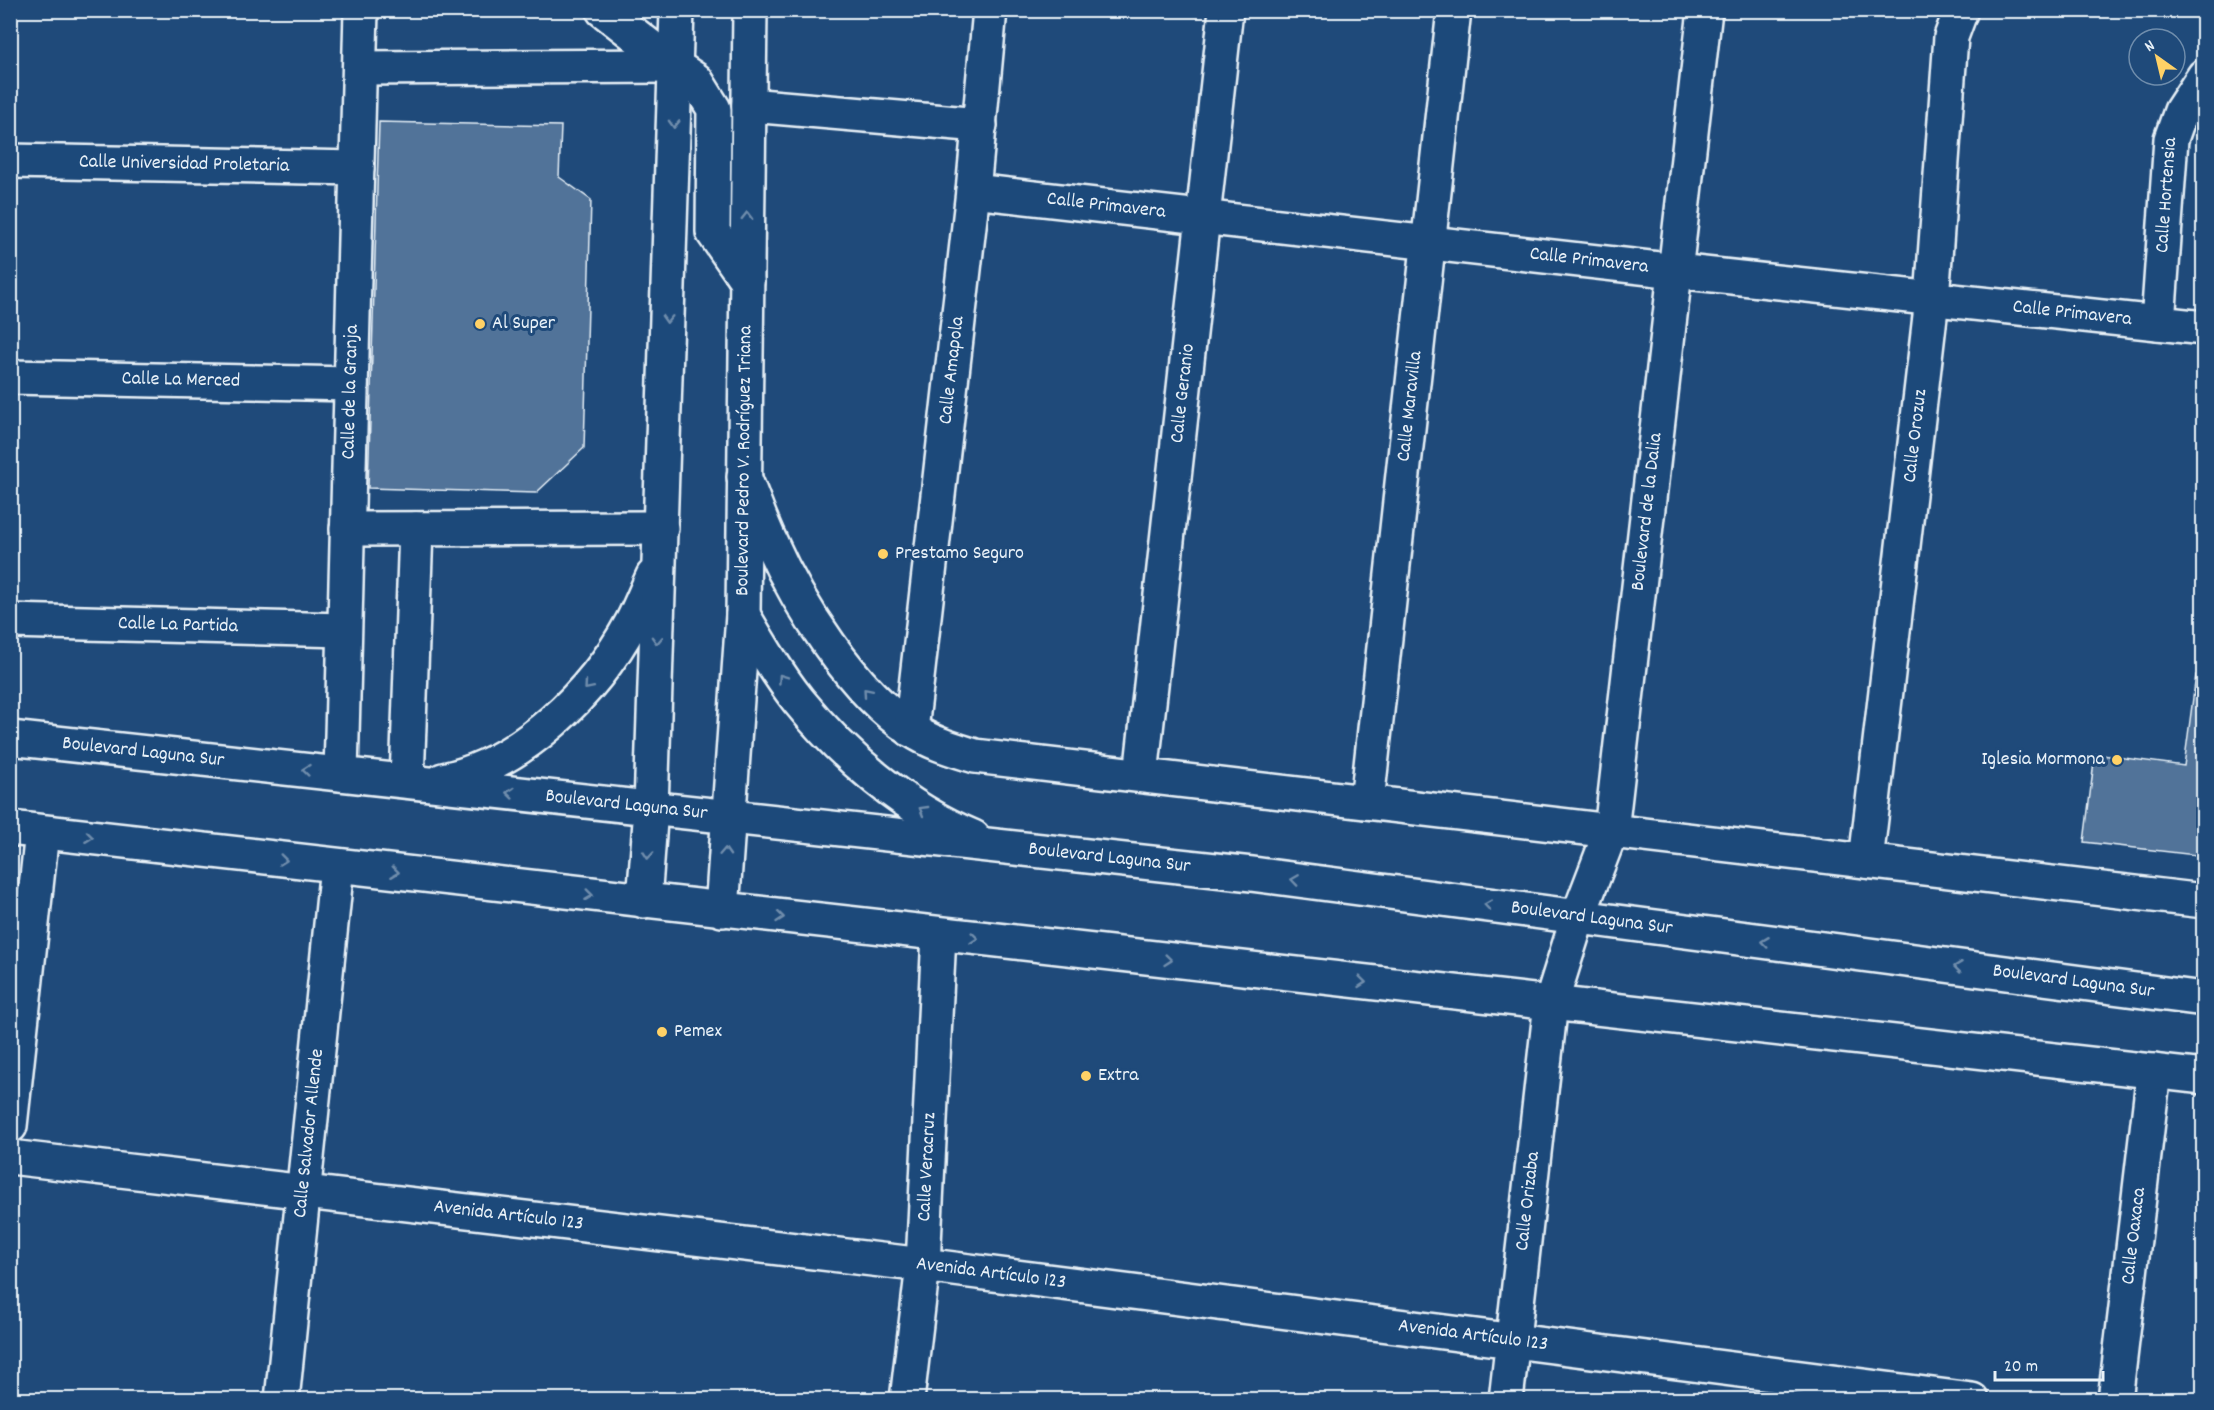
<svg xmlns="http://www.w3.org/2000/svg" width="2214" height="1410" font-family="Dekko,sans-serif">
	<rect width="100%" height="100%" fill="#1f4a7a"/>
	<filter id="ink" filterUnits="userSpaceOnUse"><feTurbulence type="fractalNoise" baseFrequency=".0167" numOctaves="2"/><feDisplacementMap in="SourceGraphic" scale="12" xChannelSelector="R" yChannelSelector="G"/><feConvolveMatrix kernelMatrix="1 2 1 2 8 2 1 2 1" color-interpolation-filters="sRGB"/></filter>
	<g filter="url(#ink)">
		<g fill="#517399" stroke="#e8f1f8" stroke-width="1.5">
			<path d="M379,122L561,126L559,177L591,200L584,448L536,493L368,488Z"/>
			<path d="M2196,675L2204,676V856L2084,842L2095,754L2184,766Z"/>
		</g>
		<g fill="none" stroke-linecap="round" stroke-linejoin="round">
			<g stroke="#e8f1f8" stroke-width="38">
				<g id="minor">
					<path d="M603,10L675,66"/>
					<path d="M360,68L675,66"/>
					<path d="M749,105L980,125"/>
					<path id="s1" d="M10,161L357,168"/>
					<path id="s2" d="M973,191L1676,271L2204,328"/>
					<path id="s3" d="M2158,323L2171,139L2181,111L2204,76"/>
					<path id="s4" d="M10,377L351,384"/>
					<path d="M744,477C753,498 760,520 770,541C798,604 853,692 912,730C931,743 953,749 975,756L2204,901"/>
					<path d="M347,529L661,528"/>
					<path id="s5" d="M10,621L344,630"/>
					<path id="s6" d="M911,730L973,191L990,10"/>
					<path id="s7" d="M341,774L361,10"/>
					<path id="s8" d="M1141,775L1226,10"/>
					<path d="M407,781L416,529"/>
					<path id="s9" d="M1367,802L1454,10"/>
					<path id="s10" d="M1866,861L1932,299L1951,37L1961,10"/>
					<path d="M10,1126L42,832"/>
					<path id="s11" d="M10,1157L923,1265L1972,1400"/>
					<path id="s12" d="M282,1400L337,866"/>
					<path id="s13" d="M907,1400L923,1265L939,934"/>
					<path id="s14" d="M1506,1400L1551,1003L1578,917L1611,831L1705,10"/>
					<path id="s15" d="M2115,1400L2154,1071"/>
				</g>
			</g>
			<g stroke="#e8f1f8" stroke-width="38">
				<g id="major">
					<path d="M675,66L696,80L714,109L713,232L747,281"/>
					<path d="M743,615C760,644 777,673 798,700C844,757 905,809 973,837"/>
					<path id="s16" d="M10,738L1252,874L2204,999"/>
					<path d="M443,780C522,764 594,692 632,622C640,607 646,591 653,576"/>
					<path d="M10,828L2204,1077"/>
					<path d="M644,901L651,808L677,10"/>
					<path id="s17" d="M722,910L743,615L750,10"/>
				</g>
			</g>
			<use href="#minor" stroke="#1f4a7a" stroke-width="33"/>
			<use href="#major" stroke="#1f4a7a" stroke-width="33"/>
		</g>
		<defs><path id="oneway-chevron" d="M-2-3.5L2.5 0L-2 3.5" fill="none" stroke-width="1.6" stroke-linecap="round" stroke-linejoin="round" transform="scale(1.5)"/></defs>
		<g stroke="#6f8dac">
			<use href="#oneway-chevron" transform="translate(674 124) rotate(92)"/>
			<use href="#oneway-chevron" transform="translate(747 216) rotate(-89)"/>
			<use href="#oneway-chevron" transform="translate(667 319) rotate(92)"/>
			<use href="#oneway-chevron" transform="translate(657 640) rotate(92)"/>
			<use href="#oneway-chevron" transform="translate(782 678) rotate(-125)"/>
			<use href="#oneway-chevron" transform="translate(588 686) rotate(131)"/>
			<use href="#oneway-chevron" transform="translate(867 692) rotate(-131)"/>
			<use href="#oneway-chevron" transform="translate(306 770) rotate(-174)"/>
			<use href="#oneway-chevron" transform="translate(510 793) rotate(-174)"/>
			<use href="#oneway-chevron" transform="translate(923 810) rotate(-150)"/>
			<use href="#oneway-chevron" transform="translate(89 837) rotate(7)"/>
			<use href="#oneway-chevron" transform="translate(725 852) rotate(-87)"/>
			<use href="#oneway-chevron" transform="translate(648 855) rotate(95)"/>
			<use href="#oneway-chevron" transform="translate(283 860) rotate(7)"/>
			<use href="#oneway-chevron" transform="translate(395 872) rotate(7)"/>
			<use href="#oneway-chevron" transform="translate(1295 880) rotate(-172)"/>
			<use href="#oneway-chevron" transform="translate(589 895) rotate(7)"/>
			<use href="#oneway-chevron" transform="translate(1488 905) rotate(-172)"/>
			<use href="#oneway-chevron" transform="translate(780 917) rotate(6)"/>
			<use href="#oneway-chevron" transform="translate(974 938) rotate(6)"/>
			<use href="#oneway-chevron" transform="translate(1765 942) rotate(-173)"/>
			<use href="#oneway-chevron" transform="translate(1168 960) rotate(6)"/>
			<use href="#oneway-chevron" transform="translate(1958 967) rotate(-173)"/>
			<use href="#oneway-chevron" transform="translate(1362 982) rotate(6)"/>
		</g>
	</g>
	<g fill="#ffd166" stroke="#1f4a7a" stroke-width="2">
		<circle cx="480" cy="324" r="6"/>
		<circle cx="883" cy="554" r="6"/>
		<circle cx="2117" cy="760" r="6"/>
		<circle cx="662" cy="1032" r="6"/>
		<circle cx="1086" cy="1076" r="6"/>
	</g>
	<g text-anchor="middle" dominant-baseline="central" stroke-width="6" stroke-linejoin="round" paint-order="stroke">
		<g font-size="20" fill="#e8f1f8" stroke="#1f4a7a">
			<text stroke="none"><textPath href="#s1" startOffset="174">Calle Universidad Proletaria</textPath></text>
			<text stroke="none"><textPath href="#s3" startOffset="128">Calle Hortensia</textPath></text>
			<text stroke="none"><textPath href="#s2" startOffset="134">Calle Primavera</textPath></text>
			<text stroke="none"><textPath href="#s2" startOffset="620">Calle Primavera</textPath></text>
			<text stroke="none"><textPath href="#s2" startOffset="1106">Calle Primavera</textPath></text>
			<text stroke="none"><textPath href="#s6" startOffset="362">Calle Amapola</textPath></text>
			<text stroke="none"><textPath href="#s4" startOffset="171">Calle La Merced</textPath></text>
			<text stroke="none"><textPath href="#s7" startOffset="382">Calle de la Granja</textPath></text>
			<text stroke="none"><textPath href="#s8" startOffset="384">Calle Geranio</textPath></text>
			<text stroke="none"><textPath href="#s9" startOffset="398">Calle Maravilla</textPath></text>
			<text stroke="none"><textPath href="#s10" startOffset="428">Calle Orozuz</textPath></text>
			<text stroke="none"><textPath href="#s17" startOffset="450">Boulevard Pedro V. Rodríguez Triana</textPath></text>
			<text stroke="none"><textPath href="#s14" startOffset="903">Boulevard de la Dalia</textPath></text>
			<text stroke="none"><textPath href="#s5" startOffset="168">Calle La Partida</textPath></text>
			<text stroke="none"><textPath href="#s16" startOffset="134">Boulevard Laguna Sur</textPath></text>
			<text stroke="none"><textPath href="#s16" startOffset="620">Boulevard Laguna Sur</textPath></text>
			<text stroke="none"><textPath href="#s16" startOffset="1106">Boulevard Laguna Sur</textPath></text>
			<text stroke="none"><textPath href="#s16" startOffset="1592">Boulevard Laguna Sur</textPath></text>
			<text stroke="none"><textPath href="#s16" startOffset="2078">Boulevard Laguna Sur</textPath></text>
			<text stroke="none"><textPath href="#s12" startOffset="268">Calle Salvador Allende</textPath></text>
			<text stroke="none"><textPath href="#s13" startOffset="234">Calle Veracruz</textPath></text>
			<text stroke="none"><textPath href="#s14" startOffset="200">Calle Orizaba</textPath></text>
			<text stroke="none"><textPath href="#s11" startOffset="502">Avenida Artículo 123</textPath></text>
			<text stroke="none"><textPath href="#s15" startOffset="165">Calle Oaxaca</textPath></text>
			<text stroke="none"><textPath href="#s11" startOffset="988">Avenida Artículo 123</textPath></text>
			<text stroke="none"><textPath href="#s11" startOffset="1474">Avenida Artículo 123</textPath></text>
		</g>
		<g font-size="20" fill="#e8f1f8" stroke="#1f4a7a" text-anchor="start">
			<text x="492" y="324">Al Super</text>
			<text x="895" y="554">Prestamo Seguro</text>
			<text x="2105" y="760" text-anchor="end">Iglesia Mormona</text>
			<text x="674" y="1032">Pemex</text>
			<text x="1098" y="1076">Extra</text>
		</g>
	</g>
	<rect width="2214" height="1410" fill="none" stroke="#1f4a7a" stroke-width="36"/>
	<rect x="18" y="18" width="2178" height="1374" fill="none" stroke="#e8f1f8" stroke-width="2" filter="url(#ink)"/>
	<g transform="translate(2157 57) rotate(326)"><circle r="28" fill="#1f4a7a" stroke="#6f8dac" stroke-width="1.5"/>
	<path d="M0-4.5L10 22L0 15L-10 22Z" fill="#ffd166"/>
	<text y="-9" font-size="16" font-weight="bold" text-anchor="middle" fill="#e8f1f8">N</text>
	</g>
	<path d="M1995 1371v9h108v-9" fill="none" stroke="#e8f1f8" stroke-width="3"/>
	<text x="2004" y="1371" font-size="18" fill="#e8f1f8" stroke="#1f4a7a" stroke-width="4.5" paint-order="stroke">20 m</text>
</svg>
